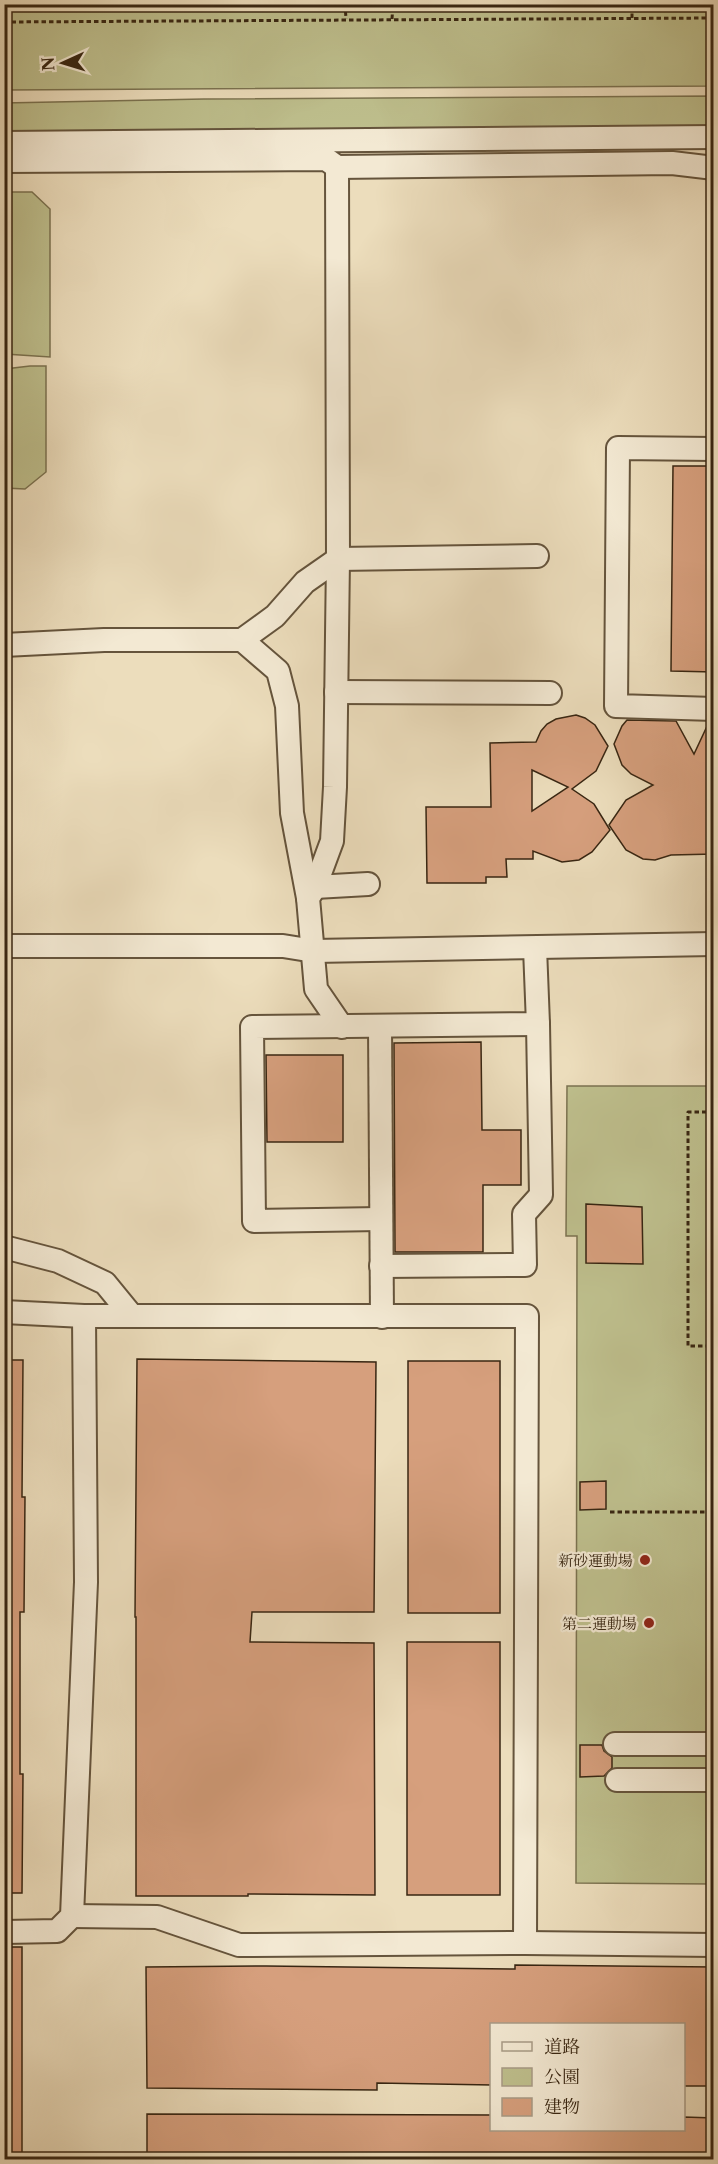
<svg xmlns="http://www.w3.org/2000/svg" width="718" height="2164" font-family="'Libre Caslon Text','Noto Serif JP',serif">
	<rect width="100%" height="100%" fill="#ecddbc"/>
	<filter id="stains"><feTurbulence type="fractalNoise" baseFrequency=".00333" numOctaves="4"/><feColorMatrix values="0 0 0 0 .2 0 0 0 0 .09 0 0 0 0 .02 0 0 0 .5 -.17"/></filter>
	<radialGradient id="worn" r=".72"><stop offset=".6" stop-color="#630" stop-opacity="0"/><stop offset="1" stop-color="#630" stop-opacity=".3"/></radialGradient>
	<g fill="#bebf8d" stroke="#7b7250" stroke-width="1.5">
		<path d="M4,5H713V86L5,90Z"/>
		<path d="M713,96L714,128L5,132L4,103L204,99Z"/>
		<path d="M4,192H32L50,209V357L5,354Z"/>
		<path d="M30,366H46V472L25,489L5,488V369Z"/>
		<path d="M567,1086H713V1884L576,1883L577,1236H566Z"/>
	</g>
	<g fill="#d69f7d" stroke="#382612" stroke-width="1.5" fill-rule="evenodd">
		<path d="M673,466H714V672L671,671Z"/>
		<path d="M576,715L585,718L595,725L608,746L596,771L572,789L594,804L610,830L592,852L579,860L562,862L533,851V859H506L507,877H486V883H427L426,807H491L490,743L536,742L541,731L547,724L556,719ZM532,770L568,787L532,811Z"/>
		<path d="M627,720L676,721L694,754L709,722H714V854L671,855L655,860L643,859L626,850L609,825L626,800L653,785L631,774L622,765L614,744L622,726Z"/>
		<path d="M481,1042L482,1130H521V1185H483V1252H395L394,1043Z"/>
		<path d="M266,1055H343V1142H267Z"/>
		<path d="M586,1204L642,1207L643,1264L586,1263Z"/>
		<path d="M137,1359L376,1362L374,1612H252L250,1642L374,1643L375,1895L248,1894V1896H136V1617H135Z"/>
		<path d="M4,1360H23L22,1497H25L24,1612H20V1774H23L22,1893H4Z"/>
		<rect x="408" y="1361" width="92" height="252"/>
		<path d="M606,1481V1509L580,1510V1482Z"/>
		<rect x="407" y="1642" width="93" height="253"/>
		<path d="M580,1745H602L604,1751L612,1757V1768L604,1776L580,1777Z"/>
		<rect x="4" y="1947" width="18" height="213"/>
		<path d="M515,1965L714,1967V2086H684V2025H492V2085L377,2083V2090L147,2088L146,1967L266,1966L515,1969Z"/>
		<path d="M147,2114L492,2115V2130H684V2117L714,2118V2160H147Z"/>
	</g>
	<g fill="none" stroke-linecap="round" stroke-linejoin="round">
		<g stroke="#65543c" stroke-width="26">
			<g id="minor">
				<path d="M4,143L714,137"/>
				<path d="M4,161L326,159L337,167L672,163L714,168"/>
				<path d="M337,167L338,559L335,787L332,841L315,887L308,898L316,989L342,1027"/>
				<path d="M714,449L618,448L616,706L714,709"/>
				<path d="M242,640L278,671L287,706L292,813L308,898"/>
				<path d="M4,645L104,640H242L275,616L305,582L338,559L537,556"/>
				<path d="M336,692L550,693"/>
				<path d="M315,887L368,884"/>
				<path d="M4,946H283L314,951L714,944"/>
				<path d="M380,1026L382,1317"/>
				<path d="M380,1219L254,1221L252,1027L538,1024L535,948"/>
				<path d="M4,1247L58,1261L105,1283L132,1316"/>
				<path d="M381,1266L525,1265L524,1214L541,1195L538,1024"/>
				<path d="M4,1312L84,1316H527L525,1943"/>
				<path d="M615,1744H714"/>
				<path d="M617,1780H714"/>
				<path d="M72,1916L157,1917L239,1945L525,1943L714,1945"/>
				<path d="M4,1932L57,1931L72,1916L86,1582L84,1316"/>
			</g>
		</g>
		<g stroke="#382612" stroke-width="3" stroke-dasharray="4.5 3" stroke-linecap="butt">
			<path d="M345,4L346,19"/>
			<path d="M632,18V4"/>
			<path d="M392,19L393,4"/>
			<path d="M4,22L714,18"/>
			<path d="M714,1112H688V1346H714"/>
			<path d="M610,1512H714"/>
		</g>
		<use href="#minor" stroke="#f3e9d3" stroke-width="22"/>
	</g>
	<g fill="#8f2418" stroke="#f3e9d3" stroke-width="2">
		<circle cx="645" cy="1560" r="6"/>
		<circle cx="649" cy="1623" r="6"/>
	</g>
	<g text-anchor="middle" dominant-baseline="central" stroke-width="4.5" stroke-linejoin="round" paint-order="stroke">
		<g font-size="15" fill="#382612" stroke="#f3e9d3" text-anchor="end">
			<text x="633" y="1560">新砂運動場</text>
			<text x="637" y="1623">第二運動場</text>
		</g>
	</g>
	<rect width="718" height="2164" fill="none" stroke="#ecddbc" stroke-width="24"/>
	<rect x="6" y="6" width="706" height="2152" fill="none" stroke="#382612" stroke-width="3"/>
	<rect x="12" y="12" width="694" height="2140" fill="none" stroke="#382612" stroke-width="1.5"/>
	<rect x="490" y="2023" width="195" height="108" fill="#f3e9d3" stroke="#a89b86" stroke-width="1.5"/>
	<rect x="502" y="2042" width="30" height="9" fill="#f3e9d3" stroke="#a89b86" stroke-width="1.5"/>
	<text x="544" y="2053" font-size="18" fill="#382612">道路</text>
	<rect x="502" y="2068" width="30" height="18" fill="#bebf8d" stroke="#a89b86" stroke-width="1.5"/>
	<text x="544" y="2083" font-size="18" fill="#382612">公園</text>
	<rect x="502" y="2098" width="30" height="18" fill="#d69f7d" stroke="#a89b86" stroke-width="1.5"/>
	<text x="544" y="2113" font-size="18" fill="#382612">建物</text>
	<g transform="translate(63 63) rotate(266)" stroke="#f3e9d3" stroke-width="4.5" paint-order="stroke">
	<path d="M0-4.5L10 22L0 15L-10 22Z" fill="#382612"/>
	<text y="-9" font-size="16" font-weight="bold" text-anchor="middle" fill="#382612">N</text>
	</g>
	<rect width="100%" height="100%" filter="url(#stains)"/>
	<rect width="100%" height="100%" fill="url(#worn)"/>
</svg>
